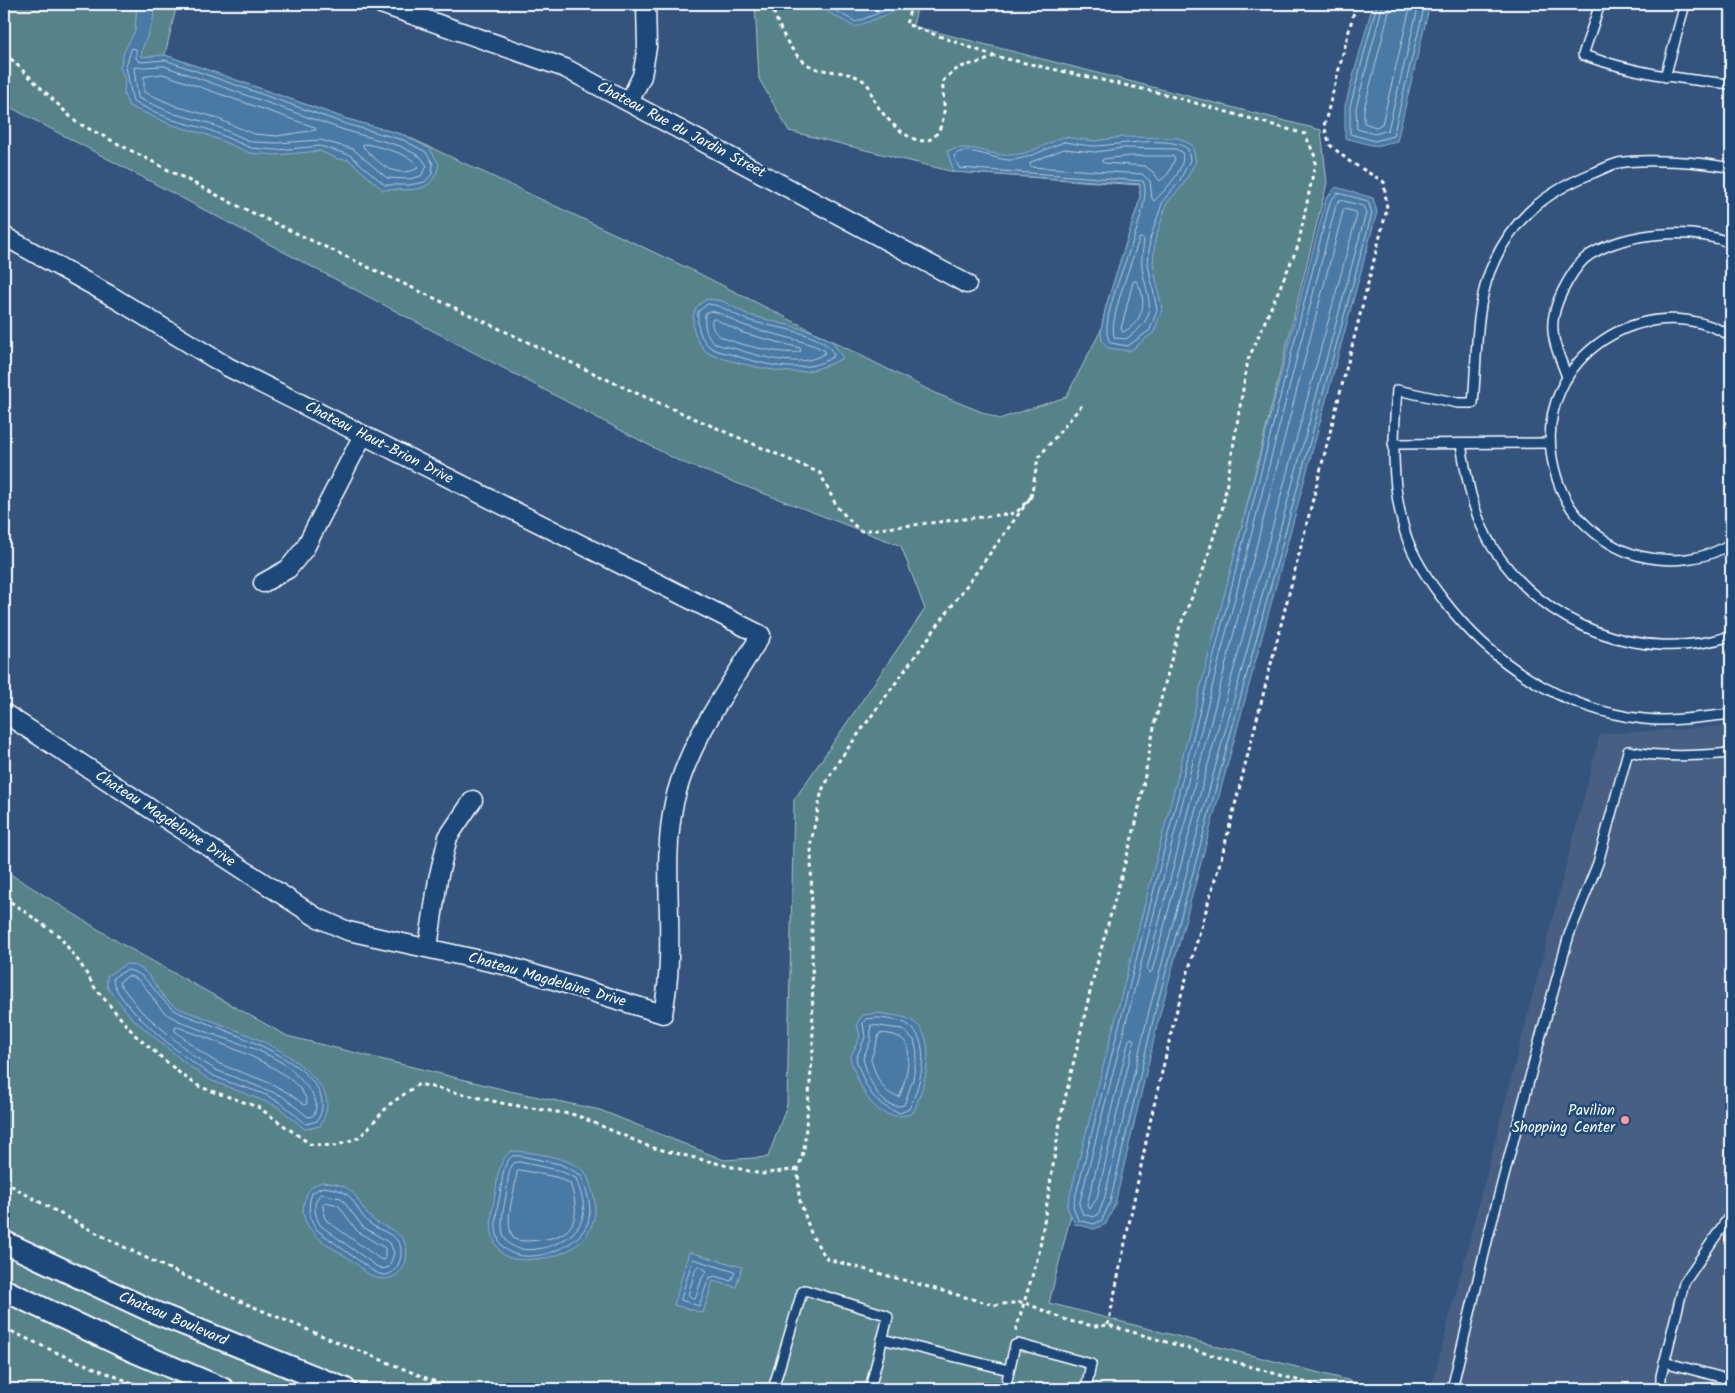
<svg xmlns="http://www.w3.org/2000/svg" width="1735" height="1393" font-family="Kalam,sans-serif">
	<rect width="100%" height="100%" fill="#34547e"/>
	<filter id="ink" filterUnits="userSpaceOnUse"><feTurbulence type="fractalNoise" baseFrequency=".02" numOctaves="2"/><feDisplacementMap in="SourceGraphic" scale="10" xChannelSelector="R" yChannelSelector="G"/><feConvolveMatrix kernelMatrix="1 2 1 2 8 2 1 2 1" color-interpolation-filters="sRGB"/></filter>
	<g filter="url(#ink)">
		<path fill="#465e83" d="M1711,727L1731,728V1389H1431L1600,734Z"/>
		<path fill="#57838a" stroke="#abc1c4" d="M4,4H177L165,55L347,119L404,135L694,271L935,393L999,419L1066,397L1101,330L1106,306L1140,199V185L954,172L789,131L759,79L755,4H918L913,26L1321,130L1327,183L1049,1303L1382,1389H4V870L120,943L287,1036L510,1091L600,1110L724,1160L768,1157L787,1105L794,800L925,609L901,546L679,461L4,104Z"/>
		<g fill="#497aa6" stroke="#92afca">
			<path d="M137,4H152C159,22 142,39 141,57L165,55L347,119L404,135L430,149L439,164C432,197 410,188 383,190L349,160L338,159L320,151L277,155L250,153L205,134L172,125L129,106L124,95L125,80L120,67L124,52L135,31Z"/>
			<path d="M829,4H897L896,11L855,27L828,12Z"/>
			<path d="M1373,4H1430L1397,141L1375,146L1345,138V106Z"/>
			<path d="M1063,137L1095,141L1122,137L1178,138L1192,145L1196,161L1183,185L1167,203L1155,240L1153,264L1162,310L1154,332L1130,351L1108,348L1102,341L1101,330L1106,306L1140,199V184L954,172L947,151C976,142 988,157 1012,155C1029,154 1047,144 1063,137Z"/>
			<path d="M1336,187L1373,198L1377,212L1160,1014L1115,1204L1106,1224L1094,1229L1075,1224L1067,1207L1326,199Z"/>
			<path d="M707,299L722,301L749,315L811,331L832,341L843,358C827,366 810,373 791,372C776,372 720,360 708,353C700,347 693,333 693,323C693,309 696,306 707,299Z"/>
			<path d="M126,964C155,967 152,991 173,1005C182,1011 195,1014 205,1018C245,1034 281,1044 312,1076C328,1093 332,1105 320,1126L305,1129L277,1106L210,1080L189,1066L133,1019L107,987V976Z"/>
			<path d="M878,1013C887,1015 897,1015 906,1018C943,1031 924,1088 913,1113C874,1127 860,1088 850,1058L860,1037L857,1023L863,1015Z"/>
			<path d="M511,1151C528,1151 582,1159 587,1176C590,1185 595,1196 595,1205C596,1241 566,1257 535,1259C525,1260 509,1261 502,1253C487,1238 491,1215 495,1195C498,1178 497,1163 511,1151Z"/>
			<path d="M323,1182C330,1183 339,1184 345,1187C358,1193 361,1210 372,1219C382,1227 399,1230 405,1243C413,1265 394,1287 372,1276C364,1272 359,1265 351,1260C330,1245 295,1231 305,1199C308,1189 313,1184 323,1182Z"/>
			<path d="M689,1252L742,1267L736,1287L713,1281L703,1313L674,1305Z"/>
		</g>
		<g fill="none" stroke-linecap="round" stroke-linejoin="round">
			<g stroke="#b6cadb" stroke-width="1">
				<path d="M834,4V10L856,22L891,8L892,4"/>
				<path d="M1377,4L1350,107V134L1375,141L1393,136L1425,4"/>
				<path d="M1383,4L1356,108L1357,129L1375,134L1388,130L1419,4"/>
				<path d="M1391,4L1364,109V123L1376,127L1382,124L1411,4"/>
				<path d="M132,48L136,49V58L140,62L165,60L346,124L403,140L426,152L433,164L432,174L425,182L409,185H385L350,155L320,146L277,150L251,148L207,129L173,120L133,102L126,67Z"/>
				<path d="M164,66L344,130L400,146L421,157L427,166L421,176L409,179L387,178L353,149L320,140L277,143L252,142L209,123L175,114L138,98L134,68Z"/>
				<path d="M163,74L314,127L316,130L277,136L254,134L211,116L178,107L144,92V77Z"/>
				<path d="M1064,142C1074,143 1085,146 1095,146C1118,145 1171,135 1188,149L1190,160L1179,182L1163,201L1150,239L1148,264L1157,310L1150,330L1128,346L1111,343C1090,321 1157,210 1143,181L959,168L954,156C964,143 997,161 1011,160C1029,159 1047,148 1064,142Z"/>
				<path d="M366,144C379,147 415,154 418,168C395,180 379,163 364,148L363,145Z"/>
				<path d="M1123,148L1176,149L1182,152C1187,169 1165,190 1154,201L1152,199L1150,181L1142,174L1032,167L1030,165L1031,162L1064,149L1095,152Z"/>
				<path d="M1132,156H1173L1175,159L1168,174L1160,181L1153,172L1145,166L1104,163L1101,161L1104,159Z"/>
				<path d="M1338,193L1368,201L1372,213L1155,1012L1110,1202L1102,1220L1094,1224L1078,1220L1073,1206L1330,202Z"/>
				<path d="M1340,200L1363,206L1366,213L1149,1011L1104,1200L1098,1215L1093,1217L1083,1214L1079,1205L1336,205Z"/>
				<path d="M1344,209L1356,212L1357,215L1152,971L1149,973L1147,970Z"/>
				<path d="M1142,238L1144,240C1143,249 1141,259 1142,268C1148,303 1161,315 1126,339L1115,338C1106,325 1134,257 1139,239Z"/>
				<path d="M1136,281C1149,299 1143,323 1123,332L1121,329L1133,282Z"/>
				<path d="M708,304C723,305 734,315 747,320C768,327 828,332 834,356C805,376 767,365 736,356C729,353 716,352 710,347C699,338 697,325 698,312Z"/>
				<path d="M710,311C723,312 733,322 746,326C772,335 799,338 824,350L825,353C802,370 758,356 733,348C728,347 719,346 715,343C705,336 704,324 705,314Z"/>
				<path d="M715,319L743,333L800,348L801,351C791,357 726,343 717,334C713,330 711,325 712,320Z"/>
				<path d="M127,970C151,972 156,1003 182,1014C215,1027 350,1068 317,1121L306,1124C297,1117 289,1108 279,1102C259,1089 233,1086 212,1075C191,1064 110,1000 113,978Z"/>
				<path d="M128,976C146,977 153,1006 168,1015C204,1036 249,1041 284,1064C293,1070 299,1078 306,1086C314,1094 320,1105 313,1116L308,1117L282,1096L216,1070L195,1057L141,1011L119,983Z"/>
				<path d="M878,1018C886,1019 898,1020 905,1023C935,1039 920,1086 909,1109L900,1113C872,1105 864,1084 856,1059L865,1037L863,1023L866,1019Z"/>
				<path d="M871,1025L902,1029L914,1040L917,1053L913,1079L904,1105C880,1113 867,1075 863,1058L871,1040Z"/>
				<path d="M178,1027C207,1039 304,1069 307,1104L304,1105C275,1080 252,1078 220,1064C204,1056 189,1042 175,1031V1028Z"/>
				<path d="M880,1033C908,1035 911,1044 907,1070C905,1079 903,1090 899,1097C881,1093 876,1075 871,1060Z"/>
				<path d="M1132,1038L1134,1041L1097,1198L1090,1209L1087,1205L1129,1040Z"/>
				<path d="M521,1156L560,1164L581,1175C586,1190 592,1203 589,1219C582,1251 513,1272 499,1241C493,1227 497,1209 500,1195C503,1181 501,1166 512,1156Z"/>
				<path d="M520,1162L558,1170L576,1178C580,1191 587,1206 582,1219C574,1247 514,1262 504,1237C499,1224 504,1208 506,1195C508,1185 507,1170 514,1163Z"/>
				<path d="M520,1170L556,1177L570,1183C581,1216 577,1237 538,1240C530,1241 522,1242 514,1239C502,1221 516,1191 517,1172Z"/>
				<path d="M323,1187C330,1188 339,1189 345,1193C356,1200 359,1215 369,1223C378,1230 396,1234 400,1245C404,1256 397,1275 384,1275C380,1275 376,1272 373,1271L317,1230C309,1219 307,1207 312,1193Z"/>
				<path d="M321,1194L341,1198L363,1227L390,1243L394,1253L389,1267L383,1269L376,1266L321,1226C315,1217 311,1202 321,1194Z"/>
				<path d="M326,1202L338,1205L358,1232L385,1248V1260L380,1259L327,1221L324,1216L323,1205Z"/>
				<path d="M693,1259L735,1272L731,1281L715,1276L709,1278L699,1306L681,1300Z"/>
				<path d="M699,1266L707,1271L702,1278L696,1297L694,1299L688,1295L696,1268Z"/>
			</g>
			<g stroke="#fff" stroke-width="12">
				<g id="service">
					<path d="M1600,4L1583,55C1634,73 1679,79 1731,84"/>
					<path d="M1665,77L1685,4"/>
					<path d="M1731,168C1703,162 1646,158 1618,163C1610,165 1601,170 1593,173C1543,193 1510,221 1490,271C1475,309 1477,362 1473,403H1458L1397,390C1393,436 1391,480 1403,525C1409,551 1426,577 1442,598C1491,663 1562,710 1644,719C1673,722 1703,717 1731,714"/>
					<path d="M1731,336C1645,285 1535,358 1552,458C1556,481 1564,502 1580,519C1597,537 1616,550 1640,556C1669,563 1706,561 1731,543"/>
					<path d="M1567,377C1560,357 1549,337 1554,315C1557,298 1575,263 1591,254C1629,232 1690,227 1731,243"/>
					<path d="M1393,444L1549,443"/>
					<path d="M1461,444C1467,480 1473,516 1493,548C1545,627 1641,664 1731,636"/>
					<path d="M1726,547L1731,556"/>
					<path d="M882,1339L1009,1370"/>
					<path d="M1664,1362L1731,1380"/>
					<path d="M773,1389L802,1292L805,1290L886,1315L888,1317L870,1389"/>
					<path d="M1005,1389L1015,1345L1018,1344L1091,1364L1086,1389"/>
					<path d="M1452,1389L1489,1233L1541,1035L1569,935L1598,863L1628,751C1662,758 1696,756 1731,753"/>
					<path d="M1661,1389V1376L1684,1283L1730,1215L1731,1208"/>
				</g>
			</g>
			<g stroke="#fff" stroke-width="21">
				<g id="minor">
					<path d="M381,4L565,68L967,284"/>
					<path d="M629,102L642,76L647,47L646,4"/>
					<path d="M4,236L108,294L228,367L761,635C729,688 688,741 674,803C662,860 673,919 668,977C667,989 665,1002 663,1014L508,966L348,931L316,917L4,713"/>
					<path d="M263,583L288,569L305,548L363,435"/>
					<path d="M428,947L438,879L448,837L473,800"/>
				</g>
			</g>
			<g stroke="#fff" stroke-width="25">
				<g id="tertiary">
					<path d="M4,1242L149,1310L345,1389"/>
					<path d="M4,1290L131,1350L223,1389"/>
				</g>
			</g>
			<g stroke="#fff" stroke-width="3" stroke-dasharray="4 4" stroke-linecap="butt">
				<path d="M771,4C778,26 793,63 818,69C834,73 852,71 865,82C871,86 871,96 875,102C888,124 931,167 943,119C946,108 942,93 943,81C964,58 973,69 994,56"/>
				<path d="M912,4L906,24L994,56L1160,93L1305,134L1316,159L1298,246L1248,360L1223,506L1204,568L1180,626L1155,722L1136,823L1094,975L1061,1116L1039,1253L1015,1333"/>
				<path d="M4,15L6,4"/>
				<path d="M4,36L9,57L76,122L234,204L636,393L820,473L837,507L860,531L1016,513L1031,497L838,762L822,790L811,842L813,1049L804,1149L798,1169L799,1198L812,1236L827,1259L994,1305L1023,1302L1069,1321L1094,1326L1108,1325L1328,1389"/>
				<path d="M1031,497L1038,458L1082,405"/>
				<path d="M4,897L59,936L80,963L95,988L135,1035L182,1075L200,1087L258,1107L310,1144L335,1146L360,1137L390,1104L419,1084L506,1104L576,1115L650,1147L761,1174L798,1169"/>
				<path d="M4,1181C145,1267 301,1327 453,1389"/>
				<path d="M1108,1325L1151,1118L1176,1013L1223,852L1387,209L1384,182L1349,161L1330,145L1324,126L1356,4"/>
				<path d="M4,1328L62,1355L147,1389"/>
			</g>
			<use href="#service" stroke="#1f4a7a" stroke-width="9"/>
			<use href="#minor" stroke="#1f4a7a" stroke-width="18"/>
			<use href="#tertiary" stroke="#1f4a7a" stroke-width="21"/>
		</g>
	</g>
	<circle fill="#ff9aa2" stroke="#1f4a7a" stroke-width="2" cx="1625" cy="1120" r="5"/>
	<g text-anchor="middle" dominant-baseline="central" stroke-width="5" stroke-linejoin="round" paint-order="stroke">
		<g font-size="15" fill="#fff" stroke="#1f4a7a">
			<text transform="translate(681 130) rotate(28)">Chateau Rue du Jardin Street</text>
			<text transform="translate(379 443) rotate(27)">Chateau Haut-Brion Drive</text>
			<text transform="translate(165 819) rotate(33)">Chateau Magdelaine Drive</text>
			<text transform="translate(547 980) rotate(16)">Chateau Magdelaine Drive</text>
			<text transform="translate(173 1319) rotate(23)">Chateau Boulevard</text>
		</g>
		<g font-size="15" fill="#fff" stroke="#1f4a7a" text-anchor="end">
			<text x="1615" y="1111">Pavilion<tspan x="1615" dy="17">Shopping Center</tspan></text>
		</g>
	</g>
	<rect width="1735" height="1393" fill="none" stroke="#1f4a7a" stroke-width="20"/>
	<rect x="10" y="10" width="1715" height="1373" fill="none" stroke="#fff" stroke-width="2" filter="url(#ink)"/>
</svg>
